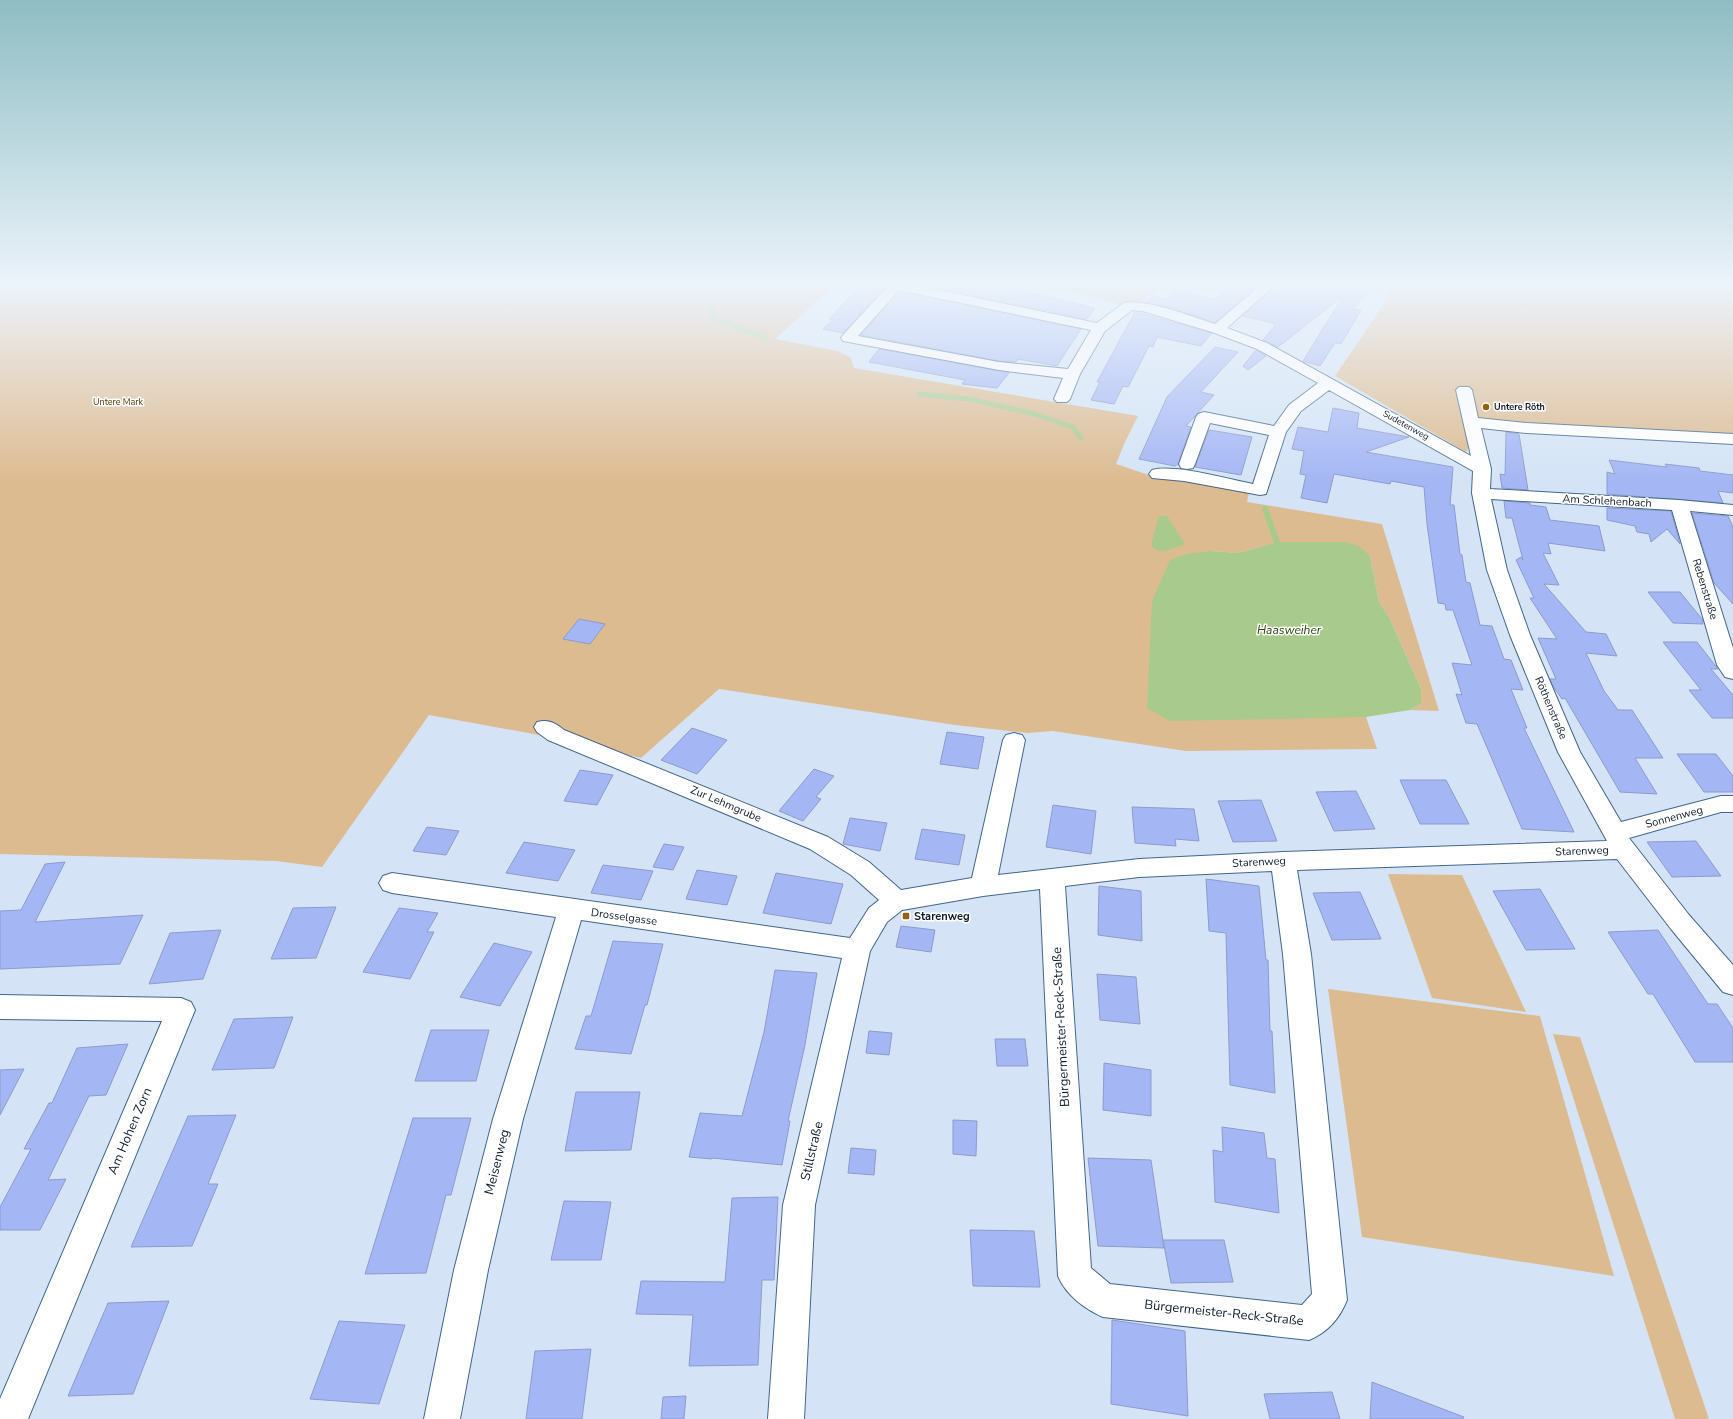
<svg xmlns="http://www.w3.org/2000/svg" width="1733" height="1419" font-family="'Nunito Sans',sans-serif">
	<rect width="100%" height="100%" fill="#d4e4f6"/>
	<g fill="#ddbb90">
		<path d="M0,284H836L775,339L837,351L850,357L854,368L1138,416L1125,442L1116,464L1149,475L1249,492L1247,502L1382,524L1439,711L1410,710L1421,704V689L1389,617L1379,602L1370,556L1277,542L1238,553L1211,551L1355,717H1366L1377,749L1186,751L1053,731L1028,733L955,725L719,689L641,758L539,735L429,715L322,867L276,861L0,854Z"/>
		<path d="M1042,284H1170L1133,308Z"/>
		<path d="M1393,284H1733V437L1484,420L1466,452L1335,376L1388,298Z"/>
		<path d="M1388,874L1462,875L1526,1012L1432,998Z"/>
		<path d="M1328,989L1540,1016L1614,1276L1362,1237Z"/>
		<path d="M1553,1034L1580,1037L1709,1419H1675Z"/>
	</g>
	<g fill="#a8ca8c">
		<path d="M1159,516H1167L1185,544C1175,547 1159,557 1151,545Z"/>
		<path d="M1277,542H1347L1360,547L1370,556L1379,602L1389,617L1421,689V704L1410,710L1366,717L1170,721L1147,708L1152,601L1170,560L1187,554L1211,551L1238,553Z"/>
	</g>
	<g fill="none" stroke-linecap="round" stroke-linejoin="round">
		<g stroke="#a8ca8c" stroke-width="5">
			<path d="M712,284V317L765,338"/>
			<path d="M1050,284L1089,292"/>
			<path d="M1098,293L1130,304"/>
			<path d="M919,394L970,399L1035,414L1073,427L1081,438"/>
		</g>
		<path stroke="#a8ca8c" stroke-width="6" d="M1265,509L1277,542"/>
	</g>
	<g fill="#a4b6f4" stroke="#8d9bcc">
		<path d="M862,284H888L843,333L823,329L833,320L829,319Z"/>
		<path d="M915,284H994L1095,308L1087,319Z"/>
		<path d="M1236,284L1255,288L1215,322L1170,308L1146,302L1154,296L1166,300L1174,291L1214,299Z"/>
		<path d="M1290,284H1334L1369,291L1353,309L1361,310L1341,344L1335,343L1320,366L1303,361L1343,296L1278,347L1263,340L1276,324L1243,316L1269,292L1278,294L1282,290L1285,291Z"/>
		<path d="M900,292L1081,329L1057,366L1018,359L1016,362L999,361L861,335Z"/>
		<path d="M1135,312L1212,333L1201,346L1157,337L1153,347L1149,346L1128,387L1123,386L1114,404L1091,400L1100,382H1097Z"/>
		<path d="M1215,347L1238,352L1201,392L1214,395L1186,426L1191,427L1178,464L1175,466L1139,459L1167,397Z"/>
		<path d="M879,349L999,371L1009,373L997,388L962,384L965,380L869,362Z"/>
		<path d="M1256,350L1266,356L1248,370L1243,366Z"/>
		<path d="M1333,408L1359,413L1357,428L1409,437L1366,452L1453,467L1450,505H1454L1460,554L1462,555L1466,582L1470,583L1480,625L1492,626L1504,659L1511,660L1523,690L1511,689L1527,728H1524L1574,832L1522,829L1477,724L1466,723L1456,694L1462,695L1452,663L1472,665L1453,610H1446L1445,604L1438,603L1427,524L1424,487L1391,481L1390,484L1334,474L1327,503L1301,498L1306,475L1300,474L1304,451L1292,449L1298,427L1328,432Z"/>
		<path d="M1209,430L1252,437L1241,475L1195,467Z"/>
		<path d="M1506,432L1519,434L1528,490L1502,488L1500,474L1505,475Z"/>
		<path d="M1609,460L1667,467L1665,464L1699,468L1700,471L1733,475V493L1718,491L1723,503L1607,494V472L1615,474Z"/>
		<path d="M1504,501L1530,503V505L1546,507L1550,520L1599,526L1605,551L1548,543L1551,554L1543,553L1559,585L1544,584L1586,632L1606,634L1617,656L1586,653L1604,691L1618,710H1632L1663,758H1635L1657,794L1620,792L1565,698L1562,699L1553,686L1550,679H1556L1538,638L1557,639L1530,598H1534L1516,560L1521,557L1523,560L1512,518H1506Z"/>
		<path d="M1607,508L1671,511L1680,544L1667,529L1651,542L1649,534L1637,532L1635,526L1607,520Z"/>
		<path d="M1692,513L1728,516L1733,527V604L1714,583Z"/>
		<path d="M1648,592H1680L1702,619L1703,624L1673,623Z"/>
		<path d="M579,619L605,624L590,644L563,639Z"/>
		<path d="M1663,642H1697L1718,669H1711L1733,695V718H1712L1689,690H1701Z"/>
		<path d="M692,728L727,740L697,774L661,760Z"/>
		<path d="M947,732L984,737L978,769L940,764Z"/>
		<path d="M1677,754H1716L1733,776V792H1704Z"/>
		<path d="M814,769L834,776L816,797L821,799L803,821L779,811Z"/>
		<path d="M580,770L613,775L597,805L564,801Z"/>
		<path d="M1400,780H1446L1469,824H1420Z"/>
		<path d="M1356,791L1375,829L1334,831L1316,792Z"/>
		<path d="M1261,800L1277,841L1233,842L1218,801Z"/>
		<path d="M1053,805L1096,811L1091,854L1046,847Z"/>
		<path d="M1132,807L1194,809L1199,841L1175,839L1176,846L1135,843Z"/>
		<path d="M850,818L887,823L880,851L843,844Z"/>
		<path d="M427,827L459,831L446,855L413,851Z"/>
		<path d="M922,829L965,835L959,865L915,859Z"/>
		<path d="M1696,841L1721,876L1672,877L1647,842Z"/>
		<path d="M524,842L575,850L558,881L506,873Z"/>
		<path d="M664,844L684,847L673,870L653,867Z"/>
		<path d="M65,862L35,922L143,915L120,964L0,969V911L21,910L45,864Z"/>
		<path d="M603,865L653,871L641,900L591,893Z"/>
		<path d="M697,870L737,876L727,905L686,899Z"/>
		<path d="M776,873L843,884L831,924L763,913Z"/>
		<path d="M1206,879L1259,886L1266,960H1268L1270,1031H1272L1275,1093L1230,1085L1226,933L1209,931Z"/>
		<path d="M1099,886L1141,891L1142,941L1098,935Z"/>
		<path d="M1540,889L1575,949L1526,950L1493,891Z"/>
		<path d="M1360,892L1381,939L1332,940L1313,893Z"/>
		<path d="M336,907L316,958L271,959L293,908Z"/>
		<path d="M399,908L438,913L427,932H434L410,979L363,972Z"/>
		<path d="M901,926L935,930L931,952L896,947Z"/>
		<path d="M221,930L203,979L149,984L170,933Z"/>
		<path d="M1658,930L1708,1004H1717L1733,1028V1062H1695L1653,994H1648L1608,932Z"/>
		<path d="M613,941L663,944L647,1005H645L631,1054L575,1049L586,1016H591Z"/>
		<path d="M494,943L532,952L500,1006L460,997Z"/>
		<path d="M775,970L817,973L805,1045L788,1121H790L782,1165L712,1158V1159L689,1157L700,1113L742,1116L764,1032Z"/>
		<path d="M1097,974L1136,977L1140,1024L1100,1020Z"/>
		<path d="M293,1017L274,1068L212,1070L234,1019Z"/>
		<path d="M431,1030H489L476,1081H415Z"/>
		<path d="M869,1031L892,1033L889,1055L866,1053Z"/>
		<path d="M995,1039H1025L1028,1066H997Z"/>
		<path d="M128,1044L106,1095L89,1096L48,1180L66,1179L40,1230H0V1207L31,1149H24L49,1103H52L77,1048Z"/>
		<path d="M1104,1063L1151,1070V1116L1103,1110Z"/>
		<path d="M24,1069L0,1115V1070Z"/>
		<path d="M576,1092H640L631,1150L565,1151Z"/>
		<path d="M236,1115L208,1184H218L192,1246L131,1247L188,1116Z"/>
		<path d="M413,1118H471L451,1195H446L426,1273L365,1274Z"/>
		<path d="M953,1120L977,1121L976,1156L953,1154Z"/>
		<path d="M1222,1127L1264,1133L1267,1158L1275,1159L1279,1213L1215,1202L1213,1150L1223,1152Z"/>
		<path d="M851,1148L876,1150L874,1175L848,1173Z"/>
		<path d="M1088,1158L1151,1160L1164,1248L1098,1246Z"/>
		<path d="M778,1197L774,1280H762L758,1365L689,1366L693,1315L636,1314L641,1281L725,1282L732,1198Z"/>
		<path d="M564,1201L611,1202L601,1260H551Z"/>
		<path d="M970,1230L1034,1231L1040,1287L973,1286Z"/>
		<path d="M1163,1240H1224L1233,1282L1171,1283Z"/>
		<path d="M169,1301L133,1394L68,1396L108,1303Z"/>
		<path d="M1112,1320L1185,1331L1188,1416L1111,1404Z"/>
		<path d="M339,1321L405,1325L379,1404L310,1399Z"/>
		<path d="M591,1349L582,1419H526L535,1351Z"/>
		<path d="M1372,1382L1464,1417L1463,1419H1370Z"/>
		<path d="M1332,1392L1340,1419H1270L1264,1394Z"/>
		<path d="M686,1396L684,1419H661L663,1397Z"/>
	</g>
	<g fill="none" stroke-linecap="round" stroke-linejoin="round">
		<g stroke="#43668d" stroke-width="2">
			<g id="minor">
				<path d="M890,284H909L1097,323L1124,303C1145,298 1193,317 1215,324L1262,284H1276L1227,328L1267,343L1471,456L1456,390L1459,387H1469L1472,390L1478,418L1527,423L1733,434V444L1527,433L1481,428L1491,469L1490,489L1679,500L1733,505V515L1690,511L1733,648V679L1725,677L1717,665L1672,510L1491,499L1507,570L1530,635L1580,752L1621,822L1721,796H1733V812H1721L1629,838L1689,915L1733,965V995L1723,992L1671,929L1617,859L1297,870L1311,954L1347,1300C1340,1318 1327,1333 1309,1340L1103,1317C1085,1309 1066,1295 1058,1276L1040,889L983,896L902,910L887,922L870,951L815,1205L804,1419H768L783,1205L842,958L581,920L523,1119L488,1270L460,1419H424L454,1270L493,1119L556,917L392,893L383,890L379,883L383,876L392,873L850,938L869,908L879,900L851,875L810,849L548,740L537,732L534,727L537,722C549,719 555,723 564,730L828,837L869,862L901,890L972,878L1003,740L1006,735L1014,733L1022,735L1025,740L998,875L1139,859L1283,852L1607,841L1558,752L1510,635L1487,570L1472,493L1473,471L1329,390L1301,411L1286,432L1266,494L1260,495L1184,481L1152,478L1149,474L1152,470C1176,464 1227,479 1253,484L1269,435L1210,423L1195,464L1193,468L1187,469L1181,468L1179,464L1196,417L1198,414L1204,412L1274,426L1289,405L1318,383L1257,349L1212,332L1142,311L1132,310L1105,331L1080,374L1070,399L1067,402H1057L1054,399L1063,378L999,370L843,341L841,338L843,335ZM899,290L1091,330L1068,369L999,362L858,336ZM1272,871L1283,954L1312,1294L1302,1305L1110,1284L1091,1268L1065,886L1139,877Z"/>
				<path d="M0,995L181,998L191,1002L195,1010L28,1419H0V1399L162,1021L0,1019Z"/>
			</g>
		</g>
		<use href="#minor" fill="#fff" fill-rule="evenodd"/>
	</g>
	<linearGradient id="sky" x2="0" y2="1"><stop stop-color="#8ebdc3"/><stop offset="0.59" stop-color="#ecf3fb"/><stop offset="1" stop-color="#ecf3fb" stop-opacity="0"/></linearGradient>
	<rect width="1733" height="482" fill="url(#sky)"/>
	<g fill="#936112" stroke="#fff" stroke-width="1.5">
		<circle cx="1486" cy="407" r="4"/>
		<rect x="902" y="912" width="8" height="8" rx="2"/>
	</g>
	<g text-anchor="middle" dominant-baseline="central" stroke-width="3" stroke-linejoin="round" paint-order="stroke">
		<g font-size="9" fill="#553606" stroke="#fff">
			<text x="118" y="402">Untere Mark</text>
		</g>
		<g font-size="9" font-weight="bold" fill="#0f1e2e" stroke="#fff" text-anchor="start">
			<text x="1494" y="407">Untere Röth</text>
		</g>
		<g font-size="9" fill="#0f1e2e" stroke="#fff">
			<text transform="translate(1406 425) rotate(29)">Sudetenweg</text>
		</g>
		<g font-size="11" fill="#0f1e2e" stroke="#fff">
			<text transform="translate(1607 501) rotate(3)">Am Schlehenbach</text>
			<text transform="translate(1705 589) rotate(73)">Rebenstraße</text>
			<text transform="translate(1551 708) rotate(67)">Röthenstraße</text>
			<text transform="translate(726 804) rotate(23)">Zur Lehmgrube</text>
			<text transform="translate(1674 817) rotate(-15)">Sonnenweg</text>
			<text transform="translate(1582 851) rotate(-2)">Starenweg</text>
			<text transform="translate(1259 862) rotate(-3)">Starenweg</text>
			<text transform="translate(624 917) rotate(8)">Drosselgasse</text>
		</g>
		<g font-size="11" font-weight="bold" fill="#0f1e2e" stroke="#fff" text-anchor="start">
			<text x="914" y="916">Starenweg</text>
		</g>
		<g font-size="12" font-style="italic" fill="#2c4b08" stroke="#fff">
			<text x="1289" y="630">Haasweiher</text>
		</g>
		<g font-size="13" fill="#0f1e2e" stroke="#fff">
			<text transform="translate(1061 1027) rotate(-93)">Bürgermeister-Reck-Straße</text>
			<text transform="translate(130 1131) rotate(-67)">Am Hohen Zorn</text>
			<text transform="translate(812 1151) rotate(-77)">Stillstraße</text>
			<text transform="translate(497 1162) rotate(-76)">Meisenweg</text>
			<text transform="translate(1224 1313) rotate(6)">Bürgermeister-Reck-Straße</text>
		</g>
	</g>
</svg>
